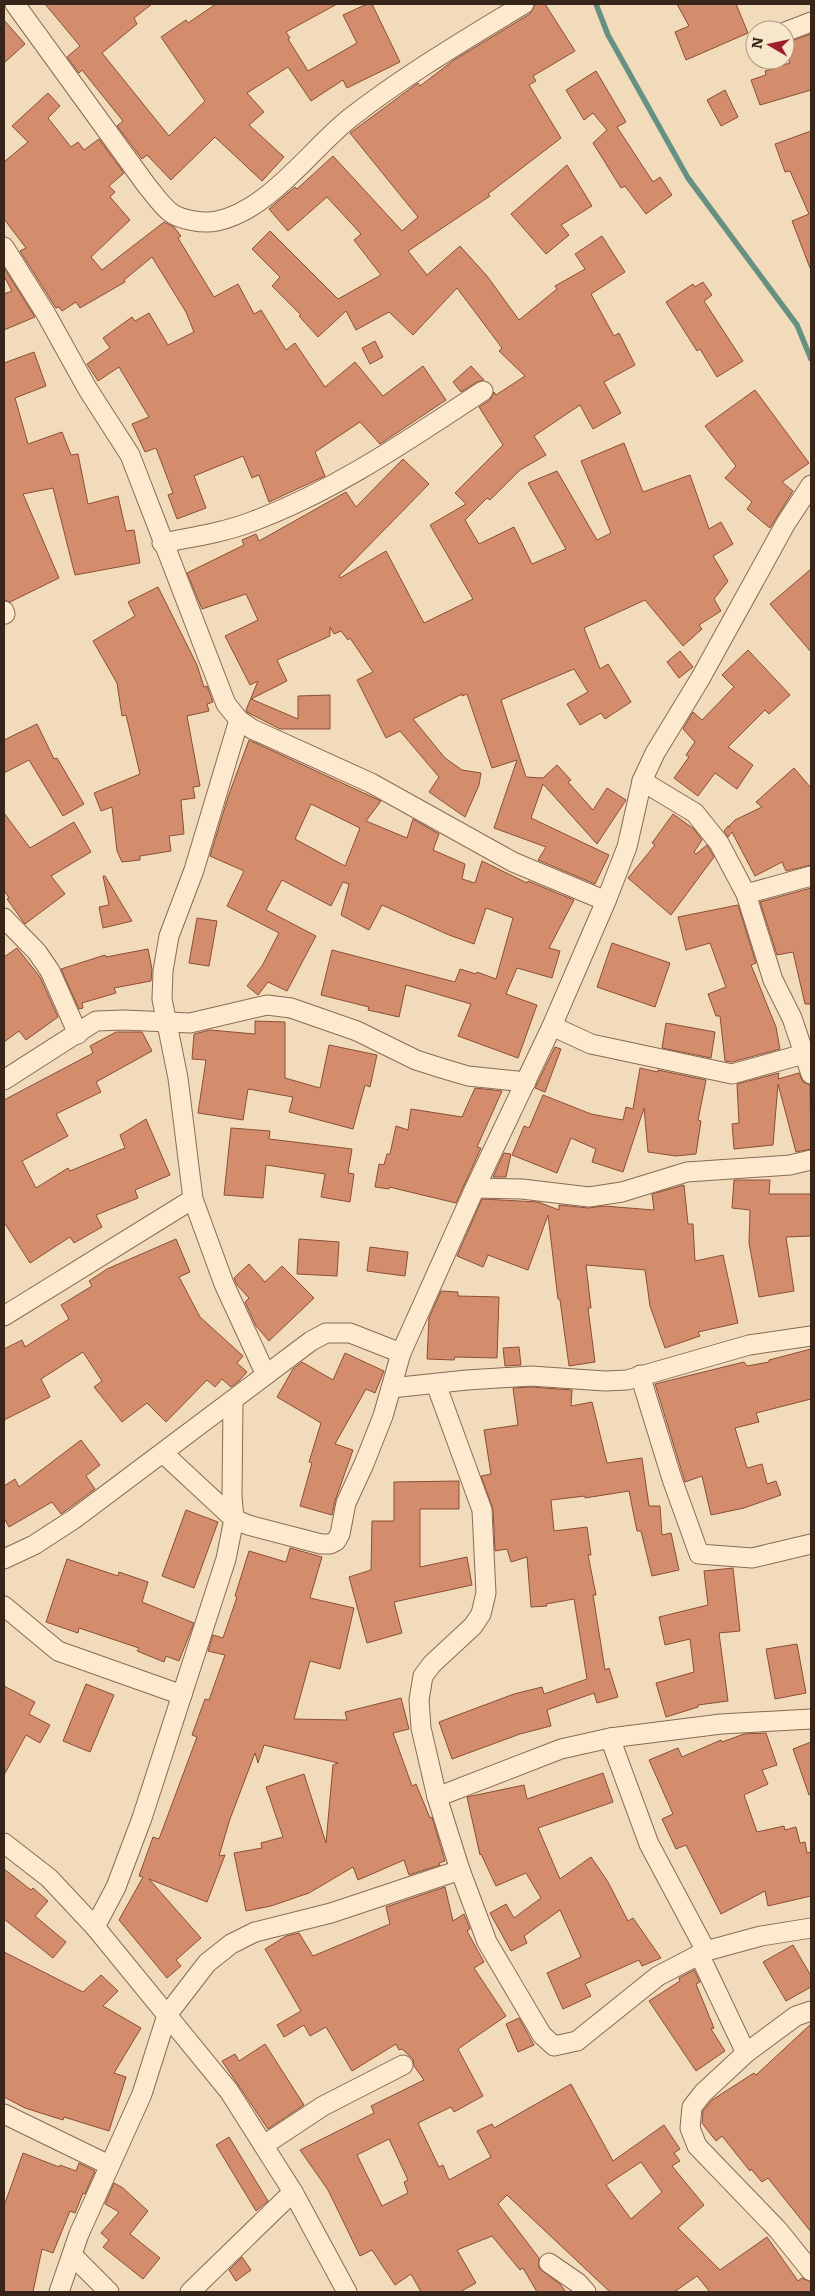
<svg xmlns="http://www.w3.org/2000/svg" width="815" height="2296" font-family="Literata,serif">
	<rect width="100%" height="100%" fill="#f2dbba"/>
	<g fill="none" stroke-linecap="round" stroke-linejoin="round">
		<path stroke="#669081" stroke-width="5.5" d="M596,4L608,35L688,178L797,325L811,359"/>
	</g>
	<g fill="#d38c6c" stroke="#8b4f37" fill-rule="evenodd">
		<path d="M45,4H152L134,18L137,24L102,53L169,136L205,101L161,37L186,20L188,23L216,4H337L286,32L290,38L288,39L308,71L357,43L343,15L367,4H372L400,62L347,88L343,80L311,101L288,67L247,93L264,112L249,125L284,157L262,181L215,137L171,180L147,155L142,159L117,126L123,121L82,70L79,73L67,57L80,46Z"/>
		<path d="M535,4H545L575,51L533,76L536,81L529,85L561,138L488,194L490,196L408,251L427,275L460,246L487,276L519,320L557,289L555,286L585,269L575,254L602,236L625,272L591,294L614,336L619,333L635,365L604,382L621,413L593,429L580,405L534,436L546,455L520,470L490,500L487,498L465,520L479,544L514,527L532,564L566,549L528,483L557,471L597,540L611,533L581,461L624,443L643,492L690,475L709,529L721,522L733,544L713,556L728,581L714,599L721,611L699,625L702,629L683,646L645,600L584,628L600,669L608,664L631,702L605,719L601,713L580,725L567,704L588,692L574,669L501,700L526,777L543,778L557,765L571,780L568,782L593,810L607,788L626,800L597,844L543,784L531,818L609,855L595,884L538,860L546,847L494,828L517,760L492,768L467,694L462,696V694L413,719L445,758L462,770L481,773L479,785L465,817L429,792L439,777L400,731L386,738L357,680L373,672L350,638L348,640L341,631L334,634L330,627V636L277,660L287,681L251,699L298,719V696L330,695V729H280L247,712L246,710L258,681L250,685L225,636L258,620L246,594L202,609L187,573L244,545L242,540L256,534L259,541L346,492L356,507L403,459L429,484L339,576L340,578L386,551L424,623L473,599L430,525L466,504L455,493L503,445L479,407L490,400L494,392L496,395L525,376L499,351L502,348L457,288L413,335L389,312L356,330L346,311L318,337L299,316L301,315L272,286L280,277L252,249L270,231L338,299L381,275L354,240L361,234L327,197L288,231L269,209L295,187L297,189L333,156L402,231L418,217L350,133L418,83L420,86L454,60L530,14Z"/>
		<path d="M677,4H736L748,33L686,60L675,32L689,26Z"/>
		<path d="M4,20L25,44L4,63Z"/>
		<path d="M811,34V90L760,105L751,80L766,75L765,71L790,63L785,43Z"/>
		<path d="M596,71L626,122L617,127L653,182L660,177L672,195L646,214L625,186L621,188L593,143L607,130L593,113L584,120L566,90Z"/>
		<path d="M725,90L738,117L721,126L707,100Z"/>
		<path d="M48,93L60,106L48,118L71,147L78,142L84,150L99,139L124,173L109,186L115,192L110,197L130,220L91,257L102,270L164,222L174,227L181,236L178,238L214,297L238,284L254,314L261,310L286,350L295,343L325,387L355,362L383,396L423,366L446,400L380,444L360,422L315,452L325,476L269,502L259,475L252,478L243,456L194,476L206,508L177,519L168,495L173,493L156,448L145,452L132,424L149,417L119,367L98,381L87,364L110,348L103,338L132,317L135,321L149,313L168,345L194,332L186,312L152,257L124,280L125,282L80,308L76,302L62,311L59,307L56,308L20,251L26,248L4,219V162L28,142L12,126Z"/>
		<path d="M811,131V268H810L792,221L809,214L790,171L785,172L775,144Z"/>
		<path d="M567,165L592,206L561,225L569,235L546,254L511,214Z"/>
		<path d="M4,268L35,317L4,330V294L12,291L4,276Z"/>
		<path d="M703,282L712,295L704,301L743,361L717,377L700,349L697,351L666,302L693,284L695,287Z"/>
		<path d="M375,341L383,357L370,364L362,348Z"/>
		<path d="M34,352L46,386L15,398L28,444L62,432L71,455L78,454L88,504L118,496L126,531L134,530L140,563L75,575L53,488L23,494L59,578L10,602L4,600V363Z"/>
		<path d="M471,366L484,380L477,382L461,392L453,382Z"/>
		<path d="M755,390L809,463L782,482L793,491L770,528L747,509L752,502L725,478L736,466L705,426Z"/>
		<path d="M811,569V652L770,604Z"/>
		<path d="M158,587L197,665L204,687L207,686L213,702L207,704L209,711L187,716L200,786L193,787L195,798L181,800L184,834L169,836L171,851L140,856V860L122,862L117,851L112,807L101,811L94,793L140,774L126,715L122,716L117,683L93,641L135,616L128,602Z"/>
		<path d="M748,650L790,695L769,714L765,710L728,747L753,765L737,789L715,773L698,796L674,778L689,757L686,755L695,742L683,729L693,712L702,720L734,687L722,675Z"/>
		<path d="M680,651L693,667L679,678L667,662Z"/>
		<path d="M37,724L54,759L57,758L84,804L63,816L29,760L4,773V740Z"/>
		<path d="M249,740L381,801L366,821L407,838L413,819L439,834L433,850L465,864L462,879L475,883L482,861L527,883L528,881L574,900L549,948L560,951L552,978L517,968L506,994L537,1005L518,1058L458,1036L471,1004L406,985L399,1017L368,1010L369,1007L321,995L332,950L455,982L460,969L476,974L477,972L496,979L513,918L486,908L474,944L449,935L382,905L369,930L341,915L349,884L343,882L331,906L282,880L266,910L316,936L287,991L268,982L258,995L247,986L262,966L279,933L227,906L244,871L210,856L228,797ZM311,804L360,828L345,866L295,839Z"/>
		<path d="M794,768L811,788V865L786,871L782,862L755,876L732,832L728,837L724,831L728,826L730,828L729,826L735,820L762,807L756,802Z"/>
		<path d="M4,813L30,848L74,822L91,852L51,876L65,894L25,924L7,899L9,898L4,890Z"/>
		<path d="M673,814L694,829L702,840L694,852L696,854L707,845L714,857L671,915L628,878L655,845L652,843Z"/>
		<path d="M103,876H105L132,921L103,928L99,907L109,905Z"/>
		<path d="M811,888V1004H805L793,952L777,955L760,902Z"/>
		<path d="M738,905L756,963L751,965L776,1027L780,1049L732,1062L725,1061L720,1016H716L708,994L726,987L710,943L686,950L678,917Z"/>
		<path d="M197,918L217,921L209,966L189,963Z"/>
		<path d="M612,943L670,963L655,1007L597,987Z"/>
		<path d="M17,948L40,977L58,1017L26,1040L19,1031L4,1042V957Z"/>
		<path d="M148,949L152,969L151,981L114,988L116,993L82,1003L83,1008L79,1009L61,969L105,955L106,957Z"/>
		<path d="M255,1021L285,1022V1078L320,1088L329,1045L377,1055L370,1087L365,1085L353,1129L289,1112L293,1097L248,1089L243,1120L198,1113L206,1060L192,1059L194,1034L210,1030L255,1034Z"/>
		<path d="M666,1023L715,1032L711,1058L662,1048Z"/>
		<path d="M116,1032H142L152,1051L96,1082L101,1092L56,1114L68,1136L22,1161L36,1188L68,1168L70,1171L125,1148L120,1135L146,1119L170,1175L135,1190L138,1198L96,1215L102,1227L74,1243L70,1237L30,1263L4,1222V1100L93,1053L90,1046Z"/>
		<path d="M555,1047L561,1049L545,1092L535,1088Z"/>
		<path d="M640,1068L658,1072V1070L706,1080L698,1120L701,1121L696,1154L676,1156L648,1152L644,1108L623,1172L592,1162L596,1149L571,1138L557,1173L512,1155L524,1126L529,1128L543,1095L591,1114L623,1120L626,1107L633,1109Z"/>
		<path d="M779,1073L778,1079L799,1073L803,1082L810,1085L811,1149L796,1152L778,1084L773,1145L734,1149L732,1124L739,1123L737,1084Z"/>
		<path d="M475,1088L502,1091L477,1147L481,1148L456,1203L389,1187V1189L375,1187L379,1164L384,1165L387,1154H390L396,1126L408,1130L411,1109L462,1117Z"/>
		<path d="M231,1128L270,1131L269,1139L352,1149L348,1173L354,1174L350,1202L321,1197L325,1174L266,1165L263,1198L224,1195Z"/>
		<path d="M504,1153L511,1154L506,1177H493Z"/>
		<path d="M734,1180H770L769,1194H811V1236L786,1237L794,1291L759,1297L749,1243L750,1210L732,1208Z"/>
		<path d="M684,1185L688,1224H693L695,1261L723,1255L738,1323L698,1332L700,1336L665,1348L650,1306L645,1270L586,1265L591,1308H588L595,1362L569,1366L560,1300L558,1299L548,1215L528,1270L488,1255L483,1267L457,1256L482,1199L538,1202L559,1210V1205L588,1208L604,1206L654,1210L652,1194Z"/>
		<path d="M176,1239L190,1272L179,1277L200,1317L243,1356L237,1363L247,1372L239,1381L231,1387L222,1379L215,1387L207,1380L166,1422L147,1403L122,1422L94,1387L102,1381L83,1352L41,1379L50,1397L4,1420V1349L22,1340L25,1347L69,1319L61,1305L92,1286L89,1281L107,1269Z"/>
		<path d="M299,1239L339,1242L337,1276L297,1274Z"/>
		<path d="M370,1247L408,1252L405,1276L367,1271Z"/>
		<path d="M249,1264L265,1282L282,1266L314,1298L269,1341L256,1326L245,1302L249,1298L237,1285L234,1278Z"/>
		<path d="M441,1291L458,1292V1296L499,1297L497,1358L455,1357L454,1360L427,1359L429,1318Z"/>
		<path d="M519,1347L521,1365L505,1366L503,1348Z"/>
		<path d="M811,1349V1399L756,1413L759,1422L735,1428L747,1468L762,1464L767,1484L776,1481L781,1495L744,1508L711,1515L702,1476L685,1482L655,1384L744,1362L747,1366L769,1362V1360Z"/>
		<path d="M345,1353L384,1371L375,1393L366,1389L335,1444L353,1450L335,1501L332,1515L300,1506L312,1463L309,1462L321,1423L277,1397L293,1369L302,1362L333,1380Z"/>
		<path d="M531,1387L572,1390L571,1406L592,1402L607,1463L642,1458L649,1506H660L662,1535L671,1533L679,1570L652,1576L641,1531H637L629,1491L585,1498V1496L551,1500L554,1531L587,1527L591,1555H588L596,1595H593L605,1670L609,1668L618,1697L597,1703L594,1693L547,1710L551,1726L520,1734L452,1759L439,1722L514,1694L542,1687L544,1694L587,1679L574,1599L546,1604L547,1606L531,1607L527,1557L511,1562L507,1549L495,1551L493,1509L481,1476L491,1474L484,1430L518,1425L513,1388Z"/>
		<path d="M81,1440L100,1465L86,1476L95,1489L61,1514L52,1502L9,1527L4,1518V1486L15,1479L19,1487Z"/>
		<path d="M459,1481V1509H420V1567L467,1557L472,1585L394,1602L402,1633L367,1643L349,1577L371,1570L372,1521H394V1482Z"/>
		<path d="M186,1510L218,1522L194,1588L162,1576Z"/>
		<path d="M290,1548L322,1557L310,1598L354,1608L340,1669L310,1661L294,1719L347,1720L345,1712L401,1698L409,1729L393,1733L412,1786L416,1784L430,1818L432,1817L445,1861L439,1863L440,1865L409,1875L404,1860L358,1880L353,1867L309,1893L271,1906L246,1911L234,1853L262,1848L261,1843L283,1837L266,1787L304,1774L326,1843L333,1765L338,1763L264,1745L258,1763L255,1753L230,1819L219,1856L225,1855L207,1902L149,1879L201,1938L176,1960L181,1966L167,1978L119,1920L143,1877L139,1876L153,1837L159,1839L197,1737L192,1735L205,1699L209,1700L225,1655L208,1651L213,1635L223,1638L237,1597L235,1596L249,1551L286,1562Z"/>
		<path d="M67,1559L118,1576L119,1572L148,1582L142,1602L194,1623L179,1661L166,1656L164,1662L137,1651L139,1648L79,1628L78,1633L46,1622Z"/>
		<path d="M733,1568L740,1631L719,1633L728,1701L698,1705V1707L666,1717L656,1683L694,1672L690,1639L665,1645L659,1617L708,1605L704,1571Z"/>
		<path d="M797,1644L806,1693L775,1699L766,1649Z"/>
		<path d="M86,1684L114,1695L90,1752L63,1741Z"/>
		<path d="M4,1686L35,1702L29,1714L50,1725L40,1743L26,1735L4,1775Z"/>
		<path d="M766,1733L777,1765L762,1770L768,1784L744,1795L757,1832L784,1826L785,1830L796,1827L800,1843L805,1842L807,1853L811,1852V1896L768,1906L765,1891L721,1914L686,1845L676,1849L662,1819L673,1814L649,1760L678,1748L682,1757L721,1740L722,1742L744,1734Z"/>
		<path d="M811,1742V1795H809L793,1749Z"/>
		<path d="M603,1773L613,1802L538,1828L560,1879L591,1857L608,1882L628,1921L633,1918L661,1958L642,1966L639,1960L585,1984L591,1996L563,2009L547,1973L581,1957L560,1910L524,1936L527,1943L511,1951L490,1913L506,1904L514,1918L541,1898L526,1873L496,1886L481,1854L480,1855L467,1797L524,1785L527,1799Z"/>
		<path d="M4,1869L31,1890L33,1888L48,1901L35,1916L66,1942L53,1958L4,1919Z"/>
		<path d="M445,1887L453,1921L464,1914L470,1929L467,1931L484,1962L474,1968L506,2016L458,2049L483,2096L454,2112L451,2107L418,2123L439,2167L443,2165L449,2180L491,2157L477,2131L492,2124L494,2128L571,2084L613,2161L664,2125L680,2149L674,2153L680,2161L672,2166L704,2205L678,2228L720,2270L767,2237L798,2281L802,2278L811,2282V2292H710L697,2276L674,2292H610L507,2195L498,2204L539,2258V2268L560,2284L566,2292H537L523,2268L520,2270L492,2236L457,2250L476,2283L460,2292H421L411,2274L395,2285L372,2250L360,2256L328,2190L300,2150L374,2113L371,2106L424,2080L414,2066L413,2059L402,2049L399,2050L396,2044L352,2071L326,2027L310,2036L304,2025L284,2037L277,2025L301,2011L265,1949L286,1936L299,1933L313,1956L390,1924L386,1907ZM389,2139L408,2180L404,2182L408,2193L382,2206L357,2155ZM641,2162L662,2192L631,2219L606,2185Z"/>
		<path d="M793,1945L811,1976V1987L786,2001L763,1962Z"/>
		<path d="M4,1952L83,1992L101,1975L118,1991L103,2006L141,2028L114,2073L126,2077L109,2131L64,2117L63,2120L25,2108L4,2097Z"/>
		<path d="M694,1970L700,1982L696,1984L714,2028L711,2029L725,2051L696,2071L649,2001L680,1981L679,1978Z"/>
		<path d="M519,2018L534,2045L518,2052L506,2024Z"/>
		<path d="M811,2024V2232L768,2178L762,2182L751,2169L750,2171L722,2136L716,2141L702,2123L703,2111L712,2100L754,2073L756,2075Z"/>
		<path d="M265,2044L304,2105L268,2129L222,2061L235,2054L239,2061Z"/>
		<path d="M229,2137L268,2201L256,2211L216,2145Z"/>
		<path d="M23,2153L59,2167L60,2165L76,2171L79,2163L95,2171L85,2194L83,2193L75,2213L70,2211L53,2253L42,2249L33,2292H4V2206Z"/>
		<path d="M114,2183L123,2188L148,2211L130,2234L160,2258L143,2279L103,2247L109,2240L101,2233L119,2212L105,2204Z"/>
		<path d="M242,2257L251,2270L236,2281L229,2270Z"/>
	</g>
	<g fill="none" stroke-linecap="round" stroke-linejoin="round">
		<g stroke="#8a6a53" stroke-width="21">
			<g id="minor">
				<path d="M15,4L147,186C154,194 161,205 170,212C180,220 204,224 217,221C269,210 310,150 350,118C405,75 465,40 524,4"/>
				<path d="M785,32L811,22"/>
				<path d="M4,247L46,314L87,388L130,455L226,704L239,720L252,729L371,783L513,862L606,901"/>
				<path d="M162,543C192,537 222,533 251,522C335,491 408,440 483,391"/>
				<path d="M4,611L5,614"/>
				<path d="M239,720L194,870L169,936L163,971L162,999L178,1078L193,1199L224,1284L266,1375"/>
				<path d="M642,781L695,813L719,843L746,894L773,980L792,1018L811,1074"/>
				<path d="M746,894L811,876"/>
				<path d="M4,918L37,952L50,971L78,1034"/>
				<path d="M552,1026L591,1044L732,1074L804,1054"/>
				<path d="M4,1080L96,1021L124,1020L190,1023L267,1005L291,1008L357,1031L416,1060L441,1068L468,1076L526,1082"/>
				<path d="M475,1188L522,1189L589,1197L622,1192L687,1172L790,1165L811,1160"/>
				<path d="M4,1316L193,1199"/>
				<path d="M640,1375L672,1479L699,1554L752,1558L811,1544"/>
				<path d="M436,1384L482,1510L486,1593L481,1614L473,1626L432,1664L423,1676L419,1700L421,1728L437,1797L460,1870L487,1942L542,2035L554,2046L577,2041L658,1976L706,1951L761,1936L811,1928"/>
				<path d="M391,1388L467,1380L531,1376L605,1381L627,1380L749,1345L811,1336"/>
				<path d="M163,1453L234,1519L248,1525L321,1544H330L336,1541L340,1534L346,1503L364,1464L383,1416L401,1353L475,1188L552,1026L606,901L627,847L642,781L655,753L700,679L786,523L811,485"/>
				<path d="M4,1559L34,1545L74,1519L311,1341L326,1333H350L401,1353"/>
				<path d="M4,1606L58,1651L182,1695"/>
				<path d="M610,1738L649,1844L706,1951"/>
				<path d="M437,1797L561,1749L610,1738L721,1724L811,1719"/>
				<path d="M4,1843L49,1878L95,1927L229,2091L293,2192L347,2292"/>
				<path d="M95,1927L116,1887L142,1818L226,1559L234,1519L232,1496L233,1401"/>
				<path d="M699,1954L746,2053"/>
				<path d="M811,2011L796,2016L746,2053L703,2093L692,2107L690,2128L697,2146L778,2230L811,2271"/>
				<path d="M4,2114L109,2165"/>
				<path d="M264,2145L323,2106L403,2065"/>
				<path d="M72,2255L109,2292"/>
				<path d="M549,2263L578,2283L586,2292"/>
				<path d="M59,2292L79,2234L142,2094L167,2015L207,1963L231,1944L255,1932L331,1913L460,1870"/>
				<path d="M190,2292L293,2192"/>
			</g>
		</g>
		<use href="#minor" stroke="#fce9ce" stroke-width="19"/>
	</g>
	<rect width="815" height="2296" fill="none" stroke="#37251a" stroke-width="10"/>
	<g transform="translate(770 45) rotate(279)"><circle r="24" fill="#f8e6ca" stroke="#ab9984"/>
	<path d="M0-4L9 19L0 12L-9 19Z" fill="#9e1e2d"/>
	<text y="-8" font-size="14" font-weight="bold" text-anchor="middle" fill="#37251a">N</text>
	</g>
</svg>
